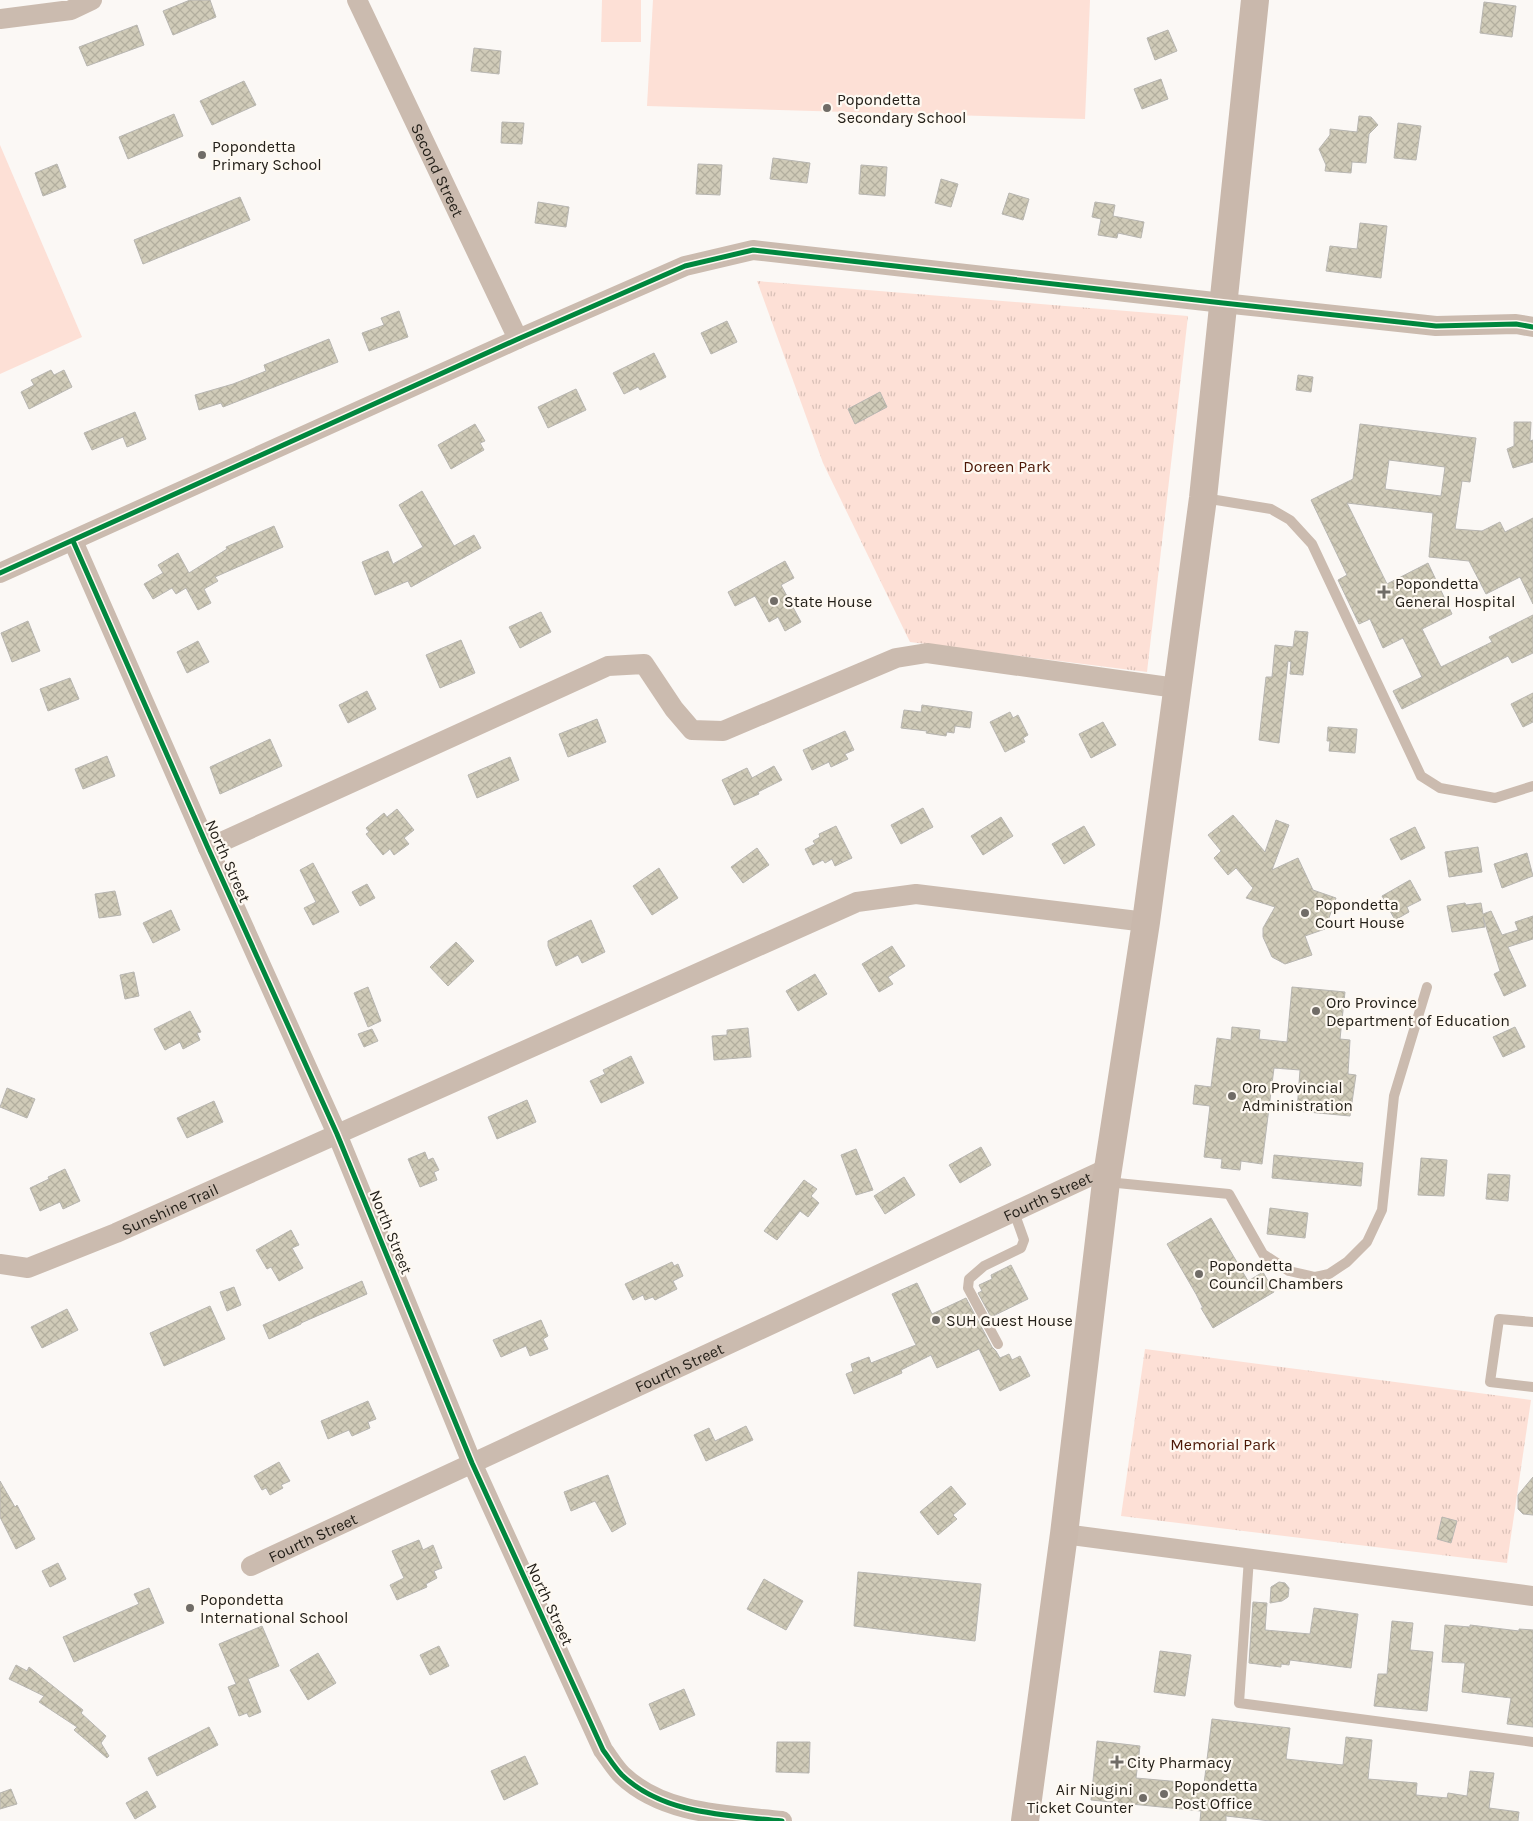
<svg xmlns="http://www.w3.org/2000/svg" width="1533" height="1821" font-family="Karla,sans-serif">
	<defs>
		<pattern id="park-tufts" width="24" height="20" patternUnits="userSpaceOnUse" patternTransform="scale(1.25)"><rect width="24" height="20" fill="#fde0d6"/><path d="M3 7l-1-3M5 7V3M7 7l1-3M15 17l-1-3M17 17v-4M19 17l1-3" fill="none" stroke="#d9c0b7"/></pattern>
		<pattern id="building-cross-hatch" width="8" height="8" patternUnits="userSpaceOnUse" patternTransform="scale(1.25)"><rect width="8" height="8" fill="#d0cbb8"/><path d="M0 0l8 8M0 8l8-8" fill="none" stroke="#b2ae9e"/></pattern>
	</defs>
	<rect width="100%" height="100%" fill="#fbf8f5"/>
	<g fill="#fde0d6">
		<path d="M602,0H641V42H601Z"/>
		<path d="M653,0H1090L1085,119L647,106Z"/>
		<path d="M0,145L82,337L0,374Z"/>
	</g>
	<g fill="url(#park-tufts)">
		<path d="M757,281L1188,316L1147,672L910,642L823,463Z"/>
		<path d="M1145,1349L1531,1400L1507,1563L1121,1516Z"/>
	</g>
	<g fill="url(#building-cross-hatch)" stroke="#b8b6b1" fill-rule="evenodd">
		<path d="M190,0H210L216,17L173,35L163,11Z"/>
		<path d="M1484,2L1516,6L1512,37L1480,33Z"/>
		<path d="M137,25L144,45L87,66L79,47Z"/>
		<path d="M1168,30L1177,51L1155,60L1147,38Z"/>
		<path d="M474,48L501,51L499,74L471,71Z"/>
		<path d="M1161,79L1168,99L1142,109L1134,89Z"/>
		<path d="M244,81L256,105L212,125L200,101Z"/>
		<path d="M174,114L183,136L128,159L119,137Z"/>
		<path d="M1359,116L1371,117L1378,125L1369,134L1366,163L1352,162L1351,173L1325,171L1326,165L1319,149L1330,135V129L1357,132Z"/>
		<path d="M502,122L524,123L522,144L501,143Z"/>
		<path d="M1398,123L1421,126L1416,160L1394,158Z"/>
		<path d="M773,158L810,163L807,183L770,179Z"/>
		<path d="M57,164L66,187L43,196L35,173Z"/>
		<path d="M698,164L722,165L720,195L696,194Z"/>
		<path d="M861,165L887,167L885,196L859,194Z"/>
		<path d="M941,179L958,184L951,207L935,203Z"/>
		<path d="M1009,193L1029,199L1023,220L1002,214Z"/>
		<path d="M240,197L250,220L143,264L134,240Z"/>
		<path d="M538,202L569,207L566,227L535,223Z"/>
		<path d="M1095,202L1115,205L1113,216L1144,222L1141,238L1118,233L1117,238L1098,235L1101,219L1092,217Z"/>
		<path d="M1360,223L1387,226L1381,278L1326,271L1330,246L1357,249Z"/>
		<path d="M399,311L408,337L369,351L362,333L384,325L381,318Z"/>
		<path d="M727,321L737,342L711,354L701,333Z"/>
		<path d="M329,339L338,362L223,407L221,403L199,410L195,395L233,384L266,371L264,365Z"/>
		<path d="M654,353L666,377L640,390L638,387L624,394L613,373Z"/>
		<path d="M51,370L54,375L64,370L72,387L29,409L21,392L34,385L31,380Z"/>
		<path d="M1298,375L1313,377L1311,392L1296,390Z"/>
		<path d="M576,389L586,410L548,428L538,407Z"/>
		<path d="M880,392L887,407L855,424L848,409Z"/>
		<path d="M135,412L146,439L127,447L123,437L92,450L84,433Z"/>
		<path d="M1514,422H1531L1530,441L1533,440V462L1513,468L1507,449L1514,446Z"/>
		<path d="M475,424L485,441L480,443L484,450L451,469L438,445Z"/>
		<path d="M1360,424L1476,438L1470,482L1462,481L1455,529L1482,531L1500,522L1505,532L1533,518V604L1520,577L1486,594L1469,561L1429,557L1433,513L1347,503L1387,584L1428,563L1452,614L1422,629L1441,667L1492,642L1489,637L1533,615V653L1512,663L1508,656L1402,709L1393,691L1422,677L1403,638L1383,648L1370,619L1359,624L1338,580L1347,575L1311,500L1353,479ZM1389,460L1445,467L1441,496L1385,489Z"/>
		<path d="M422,491L454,546L474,535L481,548L411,587L408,581L375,595L362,562L388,551L393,564L423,547L399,505Z"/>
		<path d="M274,526L283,547L215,577L218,581L204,589L211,603L198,610L186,588L176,594L172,588L153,599L144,584L163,573L158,565L178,553L189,573L227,549L226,547Z"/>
		<path d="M785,561L794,578L781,585L801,622L785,631L778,617L769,622L755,596L735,606L728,592Z"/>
		<path d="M541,612L551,632L520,648L509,627Z"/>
		<path d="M28,621L40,651L12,662L1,633Z"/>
		<path d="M1295,631L1308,632L1303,675L1290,674L1291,662L1288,661L1279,743L1259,740L1266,677H1272L1275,645L1293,647Z"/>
		<path d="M461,640L475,673L440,688L426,655Z"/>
		<path d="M198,641L209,662L187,673L177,652Z"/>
		<path d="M70,678L79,699L48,711L40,689Z"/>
		<path d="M367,691L376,709L348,723L339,705Z"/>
		<path d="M1533,693V722L1523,727L1511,704Z"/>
		<path d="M922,705L972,712L970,728L955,726L954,733L947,732L946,736L926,733L927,731L901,728L904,710L921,712Z"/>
		<path d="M1010,712L1013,718L1018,715L1028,735L1023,738L1025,742L1005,752L990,722Z"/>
		<path d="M597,719L606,742L568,757L559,734Z"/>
		<path d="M1103,722L1116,745L1091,758L1079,734Z"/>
		<path d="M1328,727L1357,729L1355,753L1329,751L1330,741H1327Z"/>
		<path d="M845,731L854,750L845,754L848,759L831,767L829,762L812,770L803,750Z"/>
		<path d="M270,739L282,766L220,794L210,767Z"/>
		<path d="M107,756L115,776L83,789L75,769Z"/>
		<path d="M510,757L519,780L477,798L468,775Z"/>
		<path d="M774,766L782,780L758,792L759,794L734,805L722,780L747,768L752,778Z"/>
		<path d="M923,808L933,827L901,844L891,825Z"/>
		<path d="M397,809L414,830L404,838L409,844L394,855L390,849L383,855L366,834L369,832L366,828L384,813L387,817Z"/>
		<path d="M1233,815L1265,852L1276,820L1289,825L1272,870L1298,858L1313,890L1336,898L1325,929L1305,936L1312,955L1285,964L1272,957L1263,937V928L1275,907L1246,898L1253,888L1236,868L1228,875L1214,858L1221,851L1208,835Z"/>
		<path d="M1001,817L1013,836L983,855L971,836Z"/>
		<path d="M836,826L852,858L835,866L832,859L825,863L823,860L813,865L805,849L815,844L813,841L820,837L819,834Z"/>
		<path d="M1084,826L1095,845L1064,864L1052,844Z"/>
		<path d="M1415,827L1425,848L1401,860L1390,839Z"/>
		<path d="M1478,847L1482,872L1449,877L1445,852Z"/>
		<path d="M757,848L769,865L743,883L731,867Z"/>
		<path d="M1527,853L1533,876L1502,888L1494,864Z"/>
		<path d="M313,863L339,912L313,925L304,908L316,902L300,870Z"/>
		<path d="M659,868L678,898L652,915L633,886Z"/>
		<path d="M1410,880L1421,900L1407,907L1409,912L1395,920L1382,896Z"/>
		<path d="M367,884L375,898L360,906L352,892Z"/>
		<path d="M115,891L121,915L99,918L95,894Z"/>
		<path d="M1465,903L1466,905L1481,903L1483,914L1491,911L1502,935L1518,930L1515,922L1533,916V939L1508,947L1526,986L1504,996L1494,974L1500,971L1483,917L1485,927L1452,932L1447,906Z"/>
		<path d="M171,910L180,930L153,943L143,923Z"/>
		<path d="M591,920L605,952L582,963L578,955L556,966L548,946V941Z"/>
		<path d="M456,942L474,961L448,986L430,967Z"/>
		<path d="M892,946L905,966L888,977L893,984L879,992L862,964Z"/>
		<path d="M134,972L139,996L125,999L120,975Z"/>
		<path d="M815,974L827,994L798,1011L786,991Z"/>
		<path d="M368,987L381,1021L368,1027L354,993Z"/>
		<path d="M1292,987L1345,992L1340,1039L1350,1040L1348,1074L1356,1075L1350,1116L1297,1111L1300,1070L1274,1068L1262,1164L1241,1161L1240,1170L1221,1168L1222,1159L1204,1157L1210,1106L1193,1104L1195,1085L1211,1087L1217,1038L1231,1040L1232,1027L1260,1030L1259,1039L1287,1042Z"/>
		<path d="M190,1011L201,1032L197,1033L200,1040L183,1049L180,1042L165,1050L154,1029Z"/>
		<path d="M1515,1027L1525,1047L1503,1057L1493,1037Z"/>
		<path d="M748,1028L751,1057L714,1060L712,1036L727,1035V1030Z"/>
		<path d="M372,1029L378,1041L364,1047L358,1034Z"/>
		<path d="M631,1056L644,1083L601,1103L590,1081L605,1074L603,1070Z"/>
		<path d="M7,1088L35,1099L27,1118L0,1107Z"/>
		<path d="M527,1100L536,1122L497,1139L488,1117Z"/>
		<path d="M214,1101L223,1122L187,1138L177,1118Z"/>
		<path d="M981,1147L991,1165L960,1183L949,1165Z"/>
		<path d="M856,1149L873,1190L856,1195L841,1155Z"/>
		<path d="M425,1152L428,1160L433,1158L439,1170L434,1172L437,1180L420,1187L408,1159Z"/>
		<path d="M1274,1155L1363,1163L1361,1186L1272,1178Z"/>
		<path d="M1421,1158L1447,1160L1444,1196L1418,1195Z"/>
		<path d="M65,1169L80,1201L63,1209L60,1202L40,1211L30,1188L49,1179L48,1177Z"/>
		<path d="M1488,1174L1510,1175L1508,1201L1486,1199Z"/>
		<path d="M904,1177L915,1195L885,1214L874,1196Z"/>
		<path d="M804,1180L817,1189L811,1196L819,1203L808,1217L800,1211L777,1240L764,1231Z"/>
		<path d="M1270,1208L1308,1213L1305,1238L1267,1234Z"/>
		<path d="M1211,1218L1248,1281L1263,1272L1274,1292L1213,1328L1201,1308H1203L1196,1294L1167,1244Z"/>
		<path d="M291,1230L299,1245L292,1248L303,1268L279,1281L271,1267L267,1269L256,1250Z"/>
		<path d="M672,1262L674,1266L678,1264L683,1276L673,1281L677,1289L655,1300L653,1297L645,1300L643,1295L633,1300L625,1284Z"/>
		<path d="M1011,1265L1028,1299L991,1317L978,1293L982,1291L979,1285L992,1279L991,1275Z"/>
		<path d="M362,1281L367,1294L301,1323V1324L269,1339L263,1325Z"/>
		<path d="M917,1283L932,1314L966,1298L992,1347L996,1351L1000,1358L1009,1354L1012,1360L1020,1356L1030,1376L1000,1391L979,1349L937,1368L931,1355L901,1370L902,1373L854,1394L846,1374L853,1371L851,1364L869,1357L871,1363L916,1345L892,1294Z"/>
		<path d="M234,1287L241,1305L227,1311L220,1292Z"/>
		<path d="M210,1306L225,1339L164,1366L150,1333Z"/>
		<path d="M67,1309L78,1330L42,1348L31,1327Z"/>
		<path d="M541,1320L548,1336L543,1339L548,1349L530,1356L526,1346L501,1357L493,1340Z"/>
		<path d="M368,1401L376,1419L368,1422L370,1428L352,1436L349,1430L328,1439L321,1421Z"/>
		<path d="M746,1426L753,1440L706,1461L694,1435L709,1428L715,1441Z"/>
		<path d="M279,1462L290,1481L281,1485L283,1488L270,1495L266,1488L262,1490L254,1476Z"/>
		<path d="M608,1475L626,1524L612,1532L595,1501L571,1511L564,1492Z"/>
		<path d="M1533,1477V1515L1523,1514L1518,1509V1495Z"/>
		<path d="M0,1481L15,1507L17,1505L35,1539L16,1549L0,1517Z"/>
		<path d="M951,1486L966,1504L953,1515L957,1519L938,1535L920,1512Z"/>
		<path d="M1442,1517L1457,1521L1451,1543L1437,1539Z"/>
		<path d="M419,1540L423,1550L433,1545L442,1568L434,1571L437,1578L426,1584L427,1587L397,1600L390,1585L404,1578L392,1551Z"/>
		<path d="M58,1563L66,1579L50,1587L42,1571Z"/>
		<path d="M858,1572L981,1584L975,1641L854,1626Z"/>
		<path d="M764,1579L803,1601L786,1630L747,1609Z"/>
		<path d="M1279,1582L1285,1583L1289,1588L1288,1597L1282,1601L1270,1603L1271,1587Z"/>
		<path d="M149,1588L164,1623L74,1662L63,1637L139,1604L134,1594Z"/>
		<path d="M1253,1602L1267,1603L1265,1630L1310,1634L1314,1608L1358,1614L1351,1668L1290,1660L1289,1665L1281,1664V1667L1249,1663Z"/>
		<path d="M1392,1621L1413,1623L1410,1650L1433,1652L1427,1711L1374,1706L1378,1674H1387Z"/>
		<path d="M1445,1625L1470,1627V1625L1519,1631V1629L1533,1630V1727L1507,1724L1511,1698L1462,1692L1465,1663L1442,1662Z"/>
		<path d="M262,1626L279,1666L248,1679L261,1712L249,1717L247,1713L239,1716L228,1687L236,1684L219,1644Z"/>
		<path d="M439,1646L449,1666L430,1675L420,1655Z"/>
		<path d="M1160,1651L1191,1655L1185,1696L1154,1692Z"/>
		<path d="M318,1653L336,1683L308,1700L290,1670Z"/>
		<path d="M16,1665L27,1671L29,1667L83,1710L81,1713L106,1736L101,1743L109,1756L107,1758L74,1730L77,1727L39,1702L44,1696L9,1679Z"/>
		<path d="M684,1689L695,1715L660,1730L649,1704Z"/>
		<path d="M1212,1719L1290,1728L1286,1759L1343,1765L1346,1737L1372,1740L1368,1779L1417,1783L1416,1795L1447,1798L1448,1793L1467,1796L1470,1771L1494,1773L1489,1808L1519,1812L1518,1821H1270L1226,1816V1821H1200L1201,1811L1091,1800L1097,1741L1140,1746L1136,1778L1204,1784Z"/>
		<path d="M209,1727L218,1745L157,1776L148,1758Z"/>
		<path d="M777,1742H810L809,1773L776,1772Z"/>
		<path d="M525,1756L538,1784L504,1800L491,1771Z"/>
		<path d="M11,1789L17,1804L0,1809V1793Z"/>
		<path d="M147,1791L156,1807L135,1819L126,1803Z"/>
	</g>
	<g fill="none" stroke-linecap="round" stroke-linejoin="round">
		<g stroke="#cbbbaf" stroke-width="10">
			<path d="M1204,498L1271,509L1290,520L1312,544L1421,776L1440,788L1495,798L1533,786"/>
			<path d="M1107,1182L1229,1194L1263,1254L1289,1271L1315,1277L1329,1274L1347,1262L1367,1242L1382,1210L1394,1096L1427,987"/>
			<path d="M1533,1322L1499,1319L1490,1382L1533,1387"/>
			<path d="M998,1344L968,1288L969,1279L984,1266L1021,1248L1024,1240L1014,1212"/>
			<path d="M1249,1558L1239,1703L1533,1742"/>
		</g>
		<g stroke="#cbbbaf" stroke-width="20">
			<path id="s1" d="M357,0L518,339"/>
			<path d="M0,19L71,10L92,0"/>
			<path d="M73,541L208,848L337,1134L472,1463L603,1750C609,1758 615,1768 622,1775C664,1815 728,1815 782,1821"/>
			<path d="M0,573L518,339L685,266L753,250L1223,303L1436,326L1516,324L1533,327"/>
			<path d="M208,848L608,666L644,664L674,709L692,730L723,731L896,658L927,653L1176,688"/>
			<path id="s2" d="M0,1264L28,1268L116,1233L857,902L916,894L1146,922"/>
			<path d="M1064,1534L1533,1596"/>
			<path id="s3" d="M251,1566L1108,1168"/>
		</g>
		<path stroke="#c9b8ac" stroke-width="28" d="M1025,1821L1064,1534L1106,1182L1146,922L1203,498L1255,0"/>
		<g stroke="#fef9f2" stroke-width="8">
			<g id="cycleway">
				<path d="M73,541L208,848L337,1134L472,1463L603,1750C609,1758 615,1768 622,1775C664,1815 728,1815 782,1821"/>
				<path d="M0,573L518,339L685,266L753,250L1223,303L1436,326L1516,324L1533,327"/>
			</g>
		</g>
		<use href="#cycleway" stroke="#00873e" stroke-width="5"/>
	</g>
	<g fill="#706c67" stroke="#fef9f2" stroke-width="2">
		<circle cx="827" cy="108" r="5"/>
		<circle cx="202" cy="155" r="5"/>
		<path d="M1381.5 584.5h5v5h5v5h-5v5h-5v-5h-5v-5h5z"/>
		<circle cx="774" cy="601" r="5"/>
		<circle cx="1305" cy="913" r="5"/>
		<circle cx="1316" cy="1011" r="5"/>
		<circle cx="1232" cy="1096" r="5"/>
		<circle cx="1199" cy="1274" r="5"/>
		<circle cx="936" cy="1320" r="5"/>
		<circle cx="190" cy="1608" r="5"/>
		<path d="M1114.5 1754.5h5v5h5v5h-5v5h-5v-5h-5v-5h5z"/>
		<circle cx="1164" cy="1794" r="5"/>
		<circle cx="1143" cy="1798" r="5"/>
	</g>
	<g text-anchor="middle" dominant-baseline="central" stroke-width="4.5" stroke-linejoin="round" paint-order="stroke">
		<g font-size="16" fill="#25211a" stroke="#fef9f2" text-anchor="start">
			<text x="837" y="99">Popondetta<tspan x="837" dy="18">Secondary School</tspan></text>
			<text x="212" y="146">Popondetta<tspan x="212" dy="18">Primary School</tspan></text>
			<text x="1395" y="583">Popondetta<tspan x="1395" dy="18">General Hospital</tspan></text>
			<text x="784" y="601">State House</text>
			<text x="1315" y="904">Popondetta<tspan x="1315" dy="18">Court House</tspan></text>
			<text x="1326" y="1002">Oro Province<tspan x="1326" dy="18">Department of Education</tspan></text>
			<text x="1242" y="1087">Oro Provincial<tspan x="1242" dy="18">Administration</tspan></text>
			<text x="1209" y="1265">Popondetta<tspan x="1209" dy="18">Council Chambers</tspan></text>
			<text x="946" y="1320">SUH Guest House</text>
			<text x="200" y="1599">Popondetta<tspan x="200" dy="18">International School</tspan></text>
			<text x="1127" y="1762">City Pharmacy</text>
			<text x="1174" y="1785">Popondetta<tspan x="1174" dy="18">Post Office</tspan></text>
			<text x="1133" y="1789" text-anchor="end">Air Niugini<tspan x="1133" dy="18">Ticket Counter</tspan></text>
		</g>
		<g font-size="16" fill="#25211a" stroke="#fef9f2">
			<text stroke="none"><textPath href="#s1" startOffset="188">Second Street</textPath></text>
			<text transform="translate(228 861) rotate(66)">North Street</text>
			<text stroke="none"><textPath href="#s3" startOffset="878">Fourth Street</textPath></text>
			<text stroke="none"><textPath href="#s2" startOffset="182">Sunshine Trail</textPath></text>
			<text transform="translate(391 1232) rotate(68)">North Street</text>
			<text stroke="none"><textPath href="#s3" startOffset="472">Fourth Street</textPath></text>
			<text stroke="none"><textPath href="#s3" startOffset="68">Fourth Street</textPath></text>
			<text transform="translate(550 1604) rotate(65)">North Street</text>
		</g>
		<g font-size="16" fill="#4b1604" stroke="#fef9f2">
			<text x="1007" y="466">Doreen Park</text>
			<text x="1223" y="1444">Memorial Park</text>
		</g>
	</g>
</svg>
